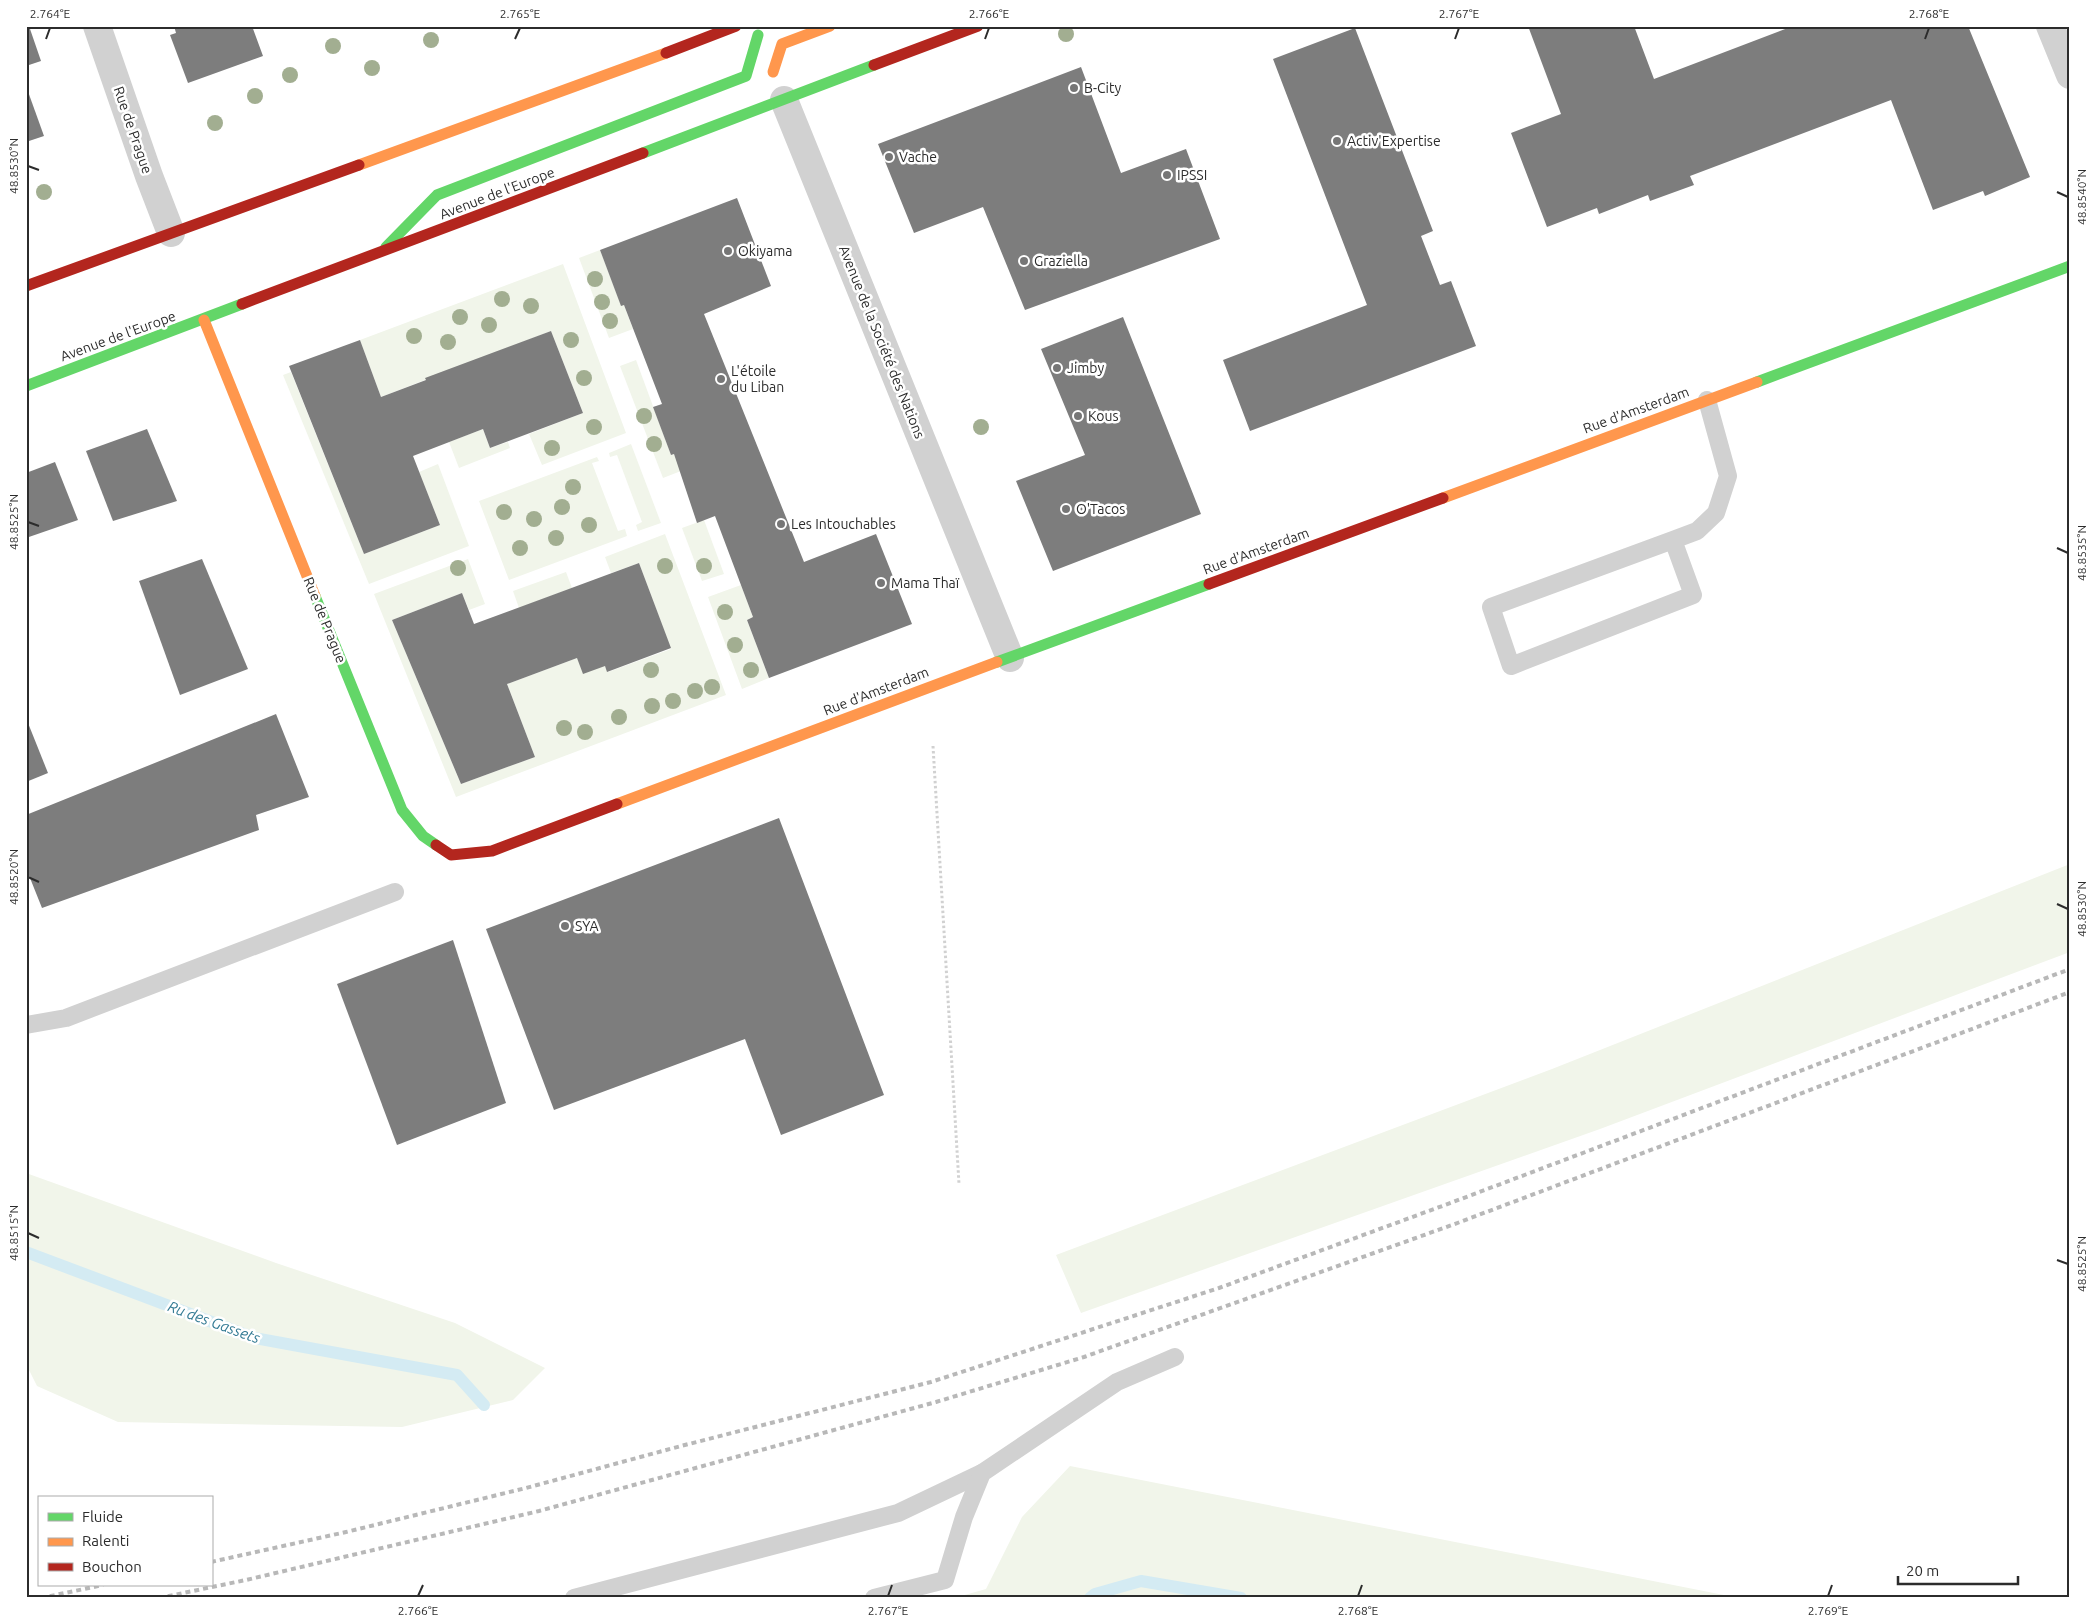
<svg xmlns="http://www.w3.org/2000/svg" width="2096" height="1624" font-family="Ubuntu,sans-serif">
	<rect width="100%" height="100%" fill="#fff"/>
	<g fill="#f1f5ea">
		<path d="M600,250L621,305H624L633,329L609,338L579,258Z"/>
		<path d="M563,264L626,433L542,465L529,434L583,413L551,331L381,397L360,340Z"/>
		<path d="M636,360L671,455L674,454L681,471L663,478L620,366Z"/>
		<path d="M291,372L364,554L440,525L419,472L438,464L469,546L369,584L283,375Z"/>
		<path d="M483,429L490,448L508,442L510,448L459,468L449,442Z"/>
		<path d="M631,444L661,523L638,531L636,525L642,522L617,455L610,457L609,453Z"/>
		<path d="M597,457L599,461L592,463L618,531L625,529L627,536L509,580L479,501Z"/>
		<path d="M704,520L724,574L702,581L682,528Z"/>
		<path d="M665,534L726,695L456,797L374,594L468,559L485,604L469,610L462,593L392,620L461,784L535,757L507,684L577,658L605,666L608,672L671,649L639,563L611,573L605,557Z"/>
		<path d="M566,572L572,588L519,608L513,591Z"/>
		<path d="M741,585L753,617L747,620L769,678L742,689L708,597Z"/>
		<path d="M2070,864V952L1600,1129L1081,1313L1056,1255L1552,1069Z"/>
		<path d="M26,1173L276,1263L455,1323L545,1368L513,1400L402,1427L118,1422L37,1386L26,1364Z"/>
		<path d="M1070,1466L1734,1597V1598H954L986,1589L1022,1517Z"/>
	</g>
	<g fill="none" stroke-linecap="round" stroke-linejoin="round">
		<g stroke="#d4ebf3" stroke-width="12">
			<path d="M26,1252L254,1338L457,1375L484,1405"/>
			<path d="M1090,1598L1095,1594L1141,1581L1241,1598"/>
		</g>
	</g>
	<g fill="#7d7d7d">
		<path d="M26,26H29L41,61L26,66Z"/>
		<path d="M174,26H252L263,56L188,83L170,35L176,33Z"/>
		<path d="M1528,26H1634L1654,79L1793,26H1968L2030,177L1985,196L1983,191L1933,210L1891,100L1690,176L1694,185L1650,201L1648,195L1599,214L1597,208L1547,227L1511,133L1561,114Z"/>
		<path d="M1355,28L1433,231L1421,236L1440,285L1451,281L1476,346L1250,431L1223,360L1367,305L1273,59Z"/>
		<path d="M1081,67L1121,173L1186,149L1220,239L1025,310L983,207L914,233L878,144Z"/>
		<path d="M26,86L44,136L26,142Z"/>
		<path d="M737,198L771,286L704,314L804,562L876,534L912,624L769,678L747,620L753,617L715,516L697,523L674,454L671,455L653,407L662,404L624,305L621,306L600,250Z"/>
		<path d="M1123,317L1201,514L1053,571L1016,481L1085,455L1041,349Z"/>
		<path d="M551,331L583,413L490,448L483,429L413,456L440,525L364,554L289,366L360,340L381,397L426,380L425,378Z"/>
		<path d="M147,429L177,501L113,521L86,451Z"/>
		<path d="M55,462L78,520L26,538V473Z"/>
		<path d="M202,559L248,669L180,695L139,581Z"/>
		<path d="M639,563L671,648L607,672L605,666L583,674L577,658L507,684L535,757L461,784L392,620L462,593L474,624Z"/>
		<path d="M276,714L309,797L256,815L259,830L42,908L26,868V815Z"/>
		<path d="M26,718L48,773L26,782Z"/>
		<path d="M779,818L884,1095L781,1135L745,1039L554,1110L486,929Z"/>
		<path d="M453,940L506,1103L397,1145L337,984Z"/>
	</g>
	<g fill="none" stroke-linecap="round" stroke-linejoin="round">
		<path stroke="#d1d1d1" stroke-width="3" stroke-dasharray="2.5 2.5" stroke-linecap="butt" d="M933,746L959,1184"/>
		<g stroke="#d1d1d1" stroke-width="18">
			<path d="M1673,540L1693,595L1511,666L1491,607L1673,540L1697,531L1716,513L1728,476L1707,400"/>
			<path d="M26,1025L66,1018L395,892"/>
			<path d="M574,1598L898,1513L982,1473"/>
			<path d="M874,1598L945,1580L964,1517L982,1473L1117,1382L1175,1357"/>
		</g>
		<g stroke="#d1d1d1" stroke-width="28">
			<path d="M97,26L149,176L171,233"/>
			<path d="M2050,26L2070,75"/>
			<path d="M784,100L1010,658"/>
		</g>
		<g stroke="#63d668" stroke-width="11">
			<path d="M643,153L874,65"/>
			<path d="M386,247L437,195L746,76L758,35"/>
			<path d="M1757,382L2070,266"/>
			<path d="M26,386L242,304"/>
			<path d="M315,596L402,810L423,836L436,845"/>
			<path d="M997,662L1209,584"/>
		</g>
		<g stroke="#ff974d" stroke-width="11">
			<path d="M773,72L782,44L830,26"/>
			<path d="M359,165L666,53"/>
			<path d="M204,320L315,596"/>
			<path d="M1443,498L1757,382"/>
			<path d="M617,804L997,662"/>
		</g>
		<g stroke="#b3261e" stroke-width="11">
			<path d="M666,53L736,26"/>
			<path d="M874,65L978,26"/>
			<path d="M26,286L359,165"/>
			<path d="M242,304L643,153"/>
			<path d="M1209,584L1443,498"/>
			<path d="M436,845L451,855L492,851L617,804"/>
		</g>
		<g stroke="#b8b8b8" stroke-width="4" stroke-dasharray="5 4" stroke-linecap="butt">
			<path d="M211,1562L346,1532L526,1488L681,1446L931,1382L1219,1288L1445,1205L2070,969"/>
			<path d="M41,1598L103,1585"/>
			<path d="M159,1598L246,1580L539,1511L936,1402L1084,1357L1452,1225L2070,992"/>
		</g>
	</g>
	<g fill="#a2ae91">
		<circle cx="1066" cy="34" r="8"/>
		<circle cx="431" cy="40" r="8"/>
		<circle cx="333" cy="46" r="8"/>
		<circle cx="372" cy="68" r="8"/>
		<circle cx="290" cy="75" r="8"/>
		<circle cx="255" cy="96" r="8"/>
		<circle cx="215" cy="123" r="8"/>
		<circle cx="44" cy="192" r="8"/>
		<circle cx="595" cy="279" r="8"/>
		<circle cx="502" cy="299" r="8"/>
		<circle cx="602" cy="302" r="8"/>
		<circle cx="531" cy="306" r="8"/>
		<circle cx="460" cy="317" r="8"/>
		<circle cx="610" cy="321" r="8"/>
		<circle cx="489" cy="325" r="8"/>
		<circle cx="414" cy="336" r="8"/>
		<circle cx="571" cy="340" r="8"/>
		<circle cx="448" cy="342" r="8"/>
		<circle cx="584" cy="378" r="8"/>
		<circle cx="644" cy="416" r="8"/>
		<circle cx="594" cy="427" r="8"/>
		<circle cx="981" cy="427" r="8"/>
		<circle cx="654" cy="444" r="8"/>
		<circle cx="552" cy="448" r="8"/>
		<circle cx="573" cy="487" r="8"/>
		<circle cx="562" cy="507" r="8"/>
		<circle cx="504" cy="512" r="8"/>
		<circle cx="534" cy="519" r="8"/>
		<circle cx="589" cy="525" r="8"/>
		<circle cx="556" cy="538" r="8"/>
		<circle cx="520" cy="548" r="8"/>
		<circle cx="665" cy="566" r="8"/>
		<circle cx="704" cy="566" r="8"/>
		<circle cx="458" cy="568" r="8"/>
		<circle cx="725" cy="612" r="8"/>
		<circle cx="735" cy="645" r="8"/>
		<circle cx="651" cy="670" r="8"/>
		<circle cx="751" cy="670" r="8"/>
		<circle cx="712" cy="687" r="8"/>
		<circle cx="695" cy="691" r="8"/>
		<circle cx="673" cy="701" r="8"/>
		<circle cx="652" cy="706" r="8"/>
		<circle cx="619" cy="717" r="8"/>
		<circle cx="564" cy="728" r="8"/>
		<circle cx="585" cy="732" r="8"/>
	</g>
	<path fill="none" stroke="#2c2c2c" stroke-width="2" d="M46,39L50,28M515,39L520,28M985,39L989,28M1455,39L1459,28M1925,39L1929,28M28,166L39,170M2057,192L2068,197M28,522L39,526M2057,548L2068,553M28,877L39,882M2057,904L2068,909M28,1233L39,1238M2057,1260L2068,1264M418,1596L423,1585M888,1596L892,1585M1358,1596L1362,1585M1828,1596L1832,1585"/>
	<g fill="#767676" stroke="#fff" stroke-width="2">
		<circle cx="1074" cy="88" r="5"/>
		<circle cx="1337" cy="141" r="5"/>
		<circle cx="889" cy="157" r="5"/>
		<circle cx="1167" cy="175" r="5"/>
		<circle cx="728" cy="251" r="5"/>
		<circle cx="1024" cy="261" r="5"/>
		<circle cx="1057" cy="368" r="5"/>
		<circle cx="721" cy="379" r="5"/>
		<circle cx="1078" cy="416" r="5"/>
		<circle cx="1066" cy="509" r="5"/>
		<circle cx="781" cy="524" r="5"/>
		<circle cx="881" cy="583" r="5"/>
		<circle cx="565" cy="926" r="5"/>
	</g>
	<g text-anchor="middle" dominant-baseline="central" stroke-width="5" stroke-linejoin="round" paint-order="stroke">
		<g font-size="14" fill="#2c2c2c" stroke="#fff" text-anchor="start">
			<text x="1084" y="88">B-City</text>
			<text x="1347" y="141">Activ'Expertise</text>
			<text x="899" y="157">Vache</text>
			<text x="1177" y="175">IPSSI</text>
			<text x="738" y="251">Okiyama</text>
			<text x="1034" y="261">Graziella</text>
			<text x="1067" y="368">Jimby</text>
			<text x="731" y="371">L'étoile<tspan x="731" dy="16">du Liban</tspan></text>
			<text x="1088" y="416">Kous</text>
			<text x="1076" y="509">O'Tacos</text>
			<text x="791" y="524">Les Intouchables</text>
			<text x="891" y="583">Mama Thaï</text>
			<text x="575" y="926">SYA</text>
		</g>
		<g font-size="14" fill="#2c2c2c" stroke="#fff">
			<text transform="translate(133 130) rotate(71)">Rue de Prague</text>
			<text transform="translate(497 193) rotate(-21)">Avenue de l'Europe</text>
			<text transform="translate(118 336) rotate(-20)">Avenue de l'Europe</text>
			<text transform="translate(882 342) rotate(68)">Avenue de la Société des Nations</text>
			<text transform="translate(1636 410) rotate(-20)">Rue d'Amsterdam</text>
			<text transform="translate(1256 551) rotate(-20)">Rue d'Amsterdam</text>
			<text transform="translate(325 620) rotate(68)">Rue de Prague</text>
			<text transform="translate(876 691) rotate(-21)">Rue d'Amsterdam</text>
		</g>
		<g font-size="15" font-style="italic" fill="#347b94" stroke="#fff">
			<text transform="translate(214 1322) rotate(20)">Ru des Gassets</text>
		</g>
	</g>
	<rect width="2096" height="1624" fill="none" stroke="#ffffff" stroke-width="55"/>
	<rect x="38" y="1496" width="175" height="90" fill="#ffffff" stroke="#ababab"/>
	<rect x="48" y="1513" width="25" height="8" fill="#63d668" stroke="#ababab"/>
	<text x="82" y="1522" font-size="15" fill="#2c2c2c">Fluide</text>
	<rect x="48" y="1538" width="25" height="8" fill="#ff974d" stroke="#ababab"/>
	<text x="82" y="1546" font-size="15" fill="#2c2c2c">Ralenti</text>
	<rect x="48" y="1563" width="25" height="8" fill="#b3261e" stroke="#ababab"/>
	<text x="82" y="1572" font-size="15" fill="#2c2c2c">Bouchon</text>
	<path d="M1898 1576v8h120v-8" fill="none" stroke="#2c2c2c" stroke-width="2.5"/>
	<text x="1906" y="1576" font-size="15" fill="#2c2c2c" stroke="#ffffff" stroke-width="4" paint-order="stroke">20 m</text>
	<rect x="28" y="28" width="2040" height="1568" fill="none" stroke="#2c2c2c" stroke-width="2"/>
	<g font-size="12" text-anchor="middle" fill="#2c2c2c">
		<text x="50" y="18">2.764°E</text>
		<text x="520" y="18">2.765°E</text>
		<text x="989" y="18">2.766°E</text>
		<text x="1459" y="18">2.767°E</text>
		<text x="1929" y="18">2.768°E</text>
		<text transform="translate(14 166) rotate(-90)" y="4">48.8530°N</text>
		<text transform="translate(2082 197) rotate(-90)" y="4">48.8540°N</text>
		<text transform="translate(14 522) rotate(-90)" y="4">48.8525°N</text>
		<text transform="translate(2082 553) rotate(-90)" y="4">48.8535°N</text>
		<text transform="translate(14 877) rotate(-90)" y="4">48.8520°N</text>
		<text transform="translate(2082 909) rotate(-90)" y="4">48.8530°N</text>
		<text transform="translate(14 1233) rotate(-90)" y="4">48.8515°N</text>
		<text transform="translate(2082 1264) rotate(-90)" y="4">48.8525°N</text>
		<text x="418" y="1615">2.766°E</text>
		<text x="888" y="1615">2.767°E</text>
		<text x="1358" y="1615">2.768°E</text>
		<text x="1828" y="1615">2.769°E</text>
	</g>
</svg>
